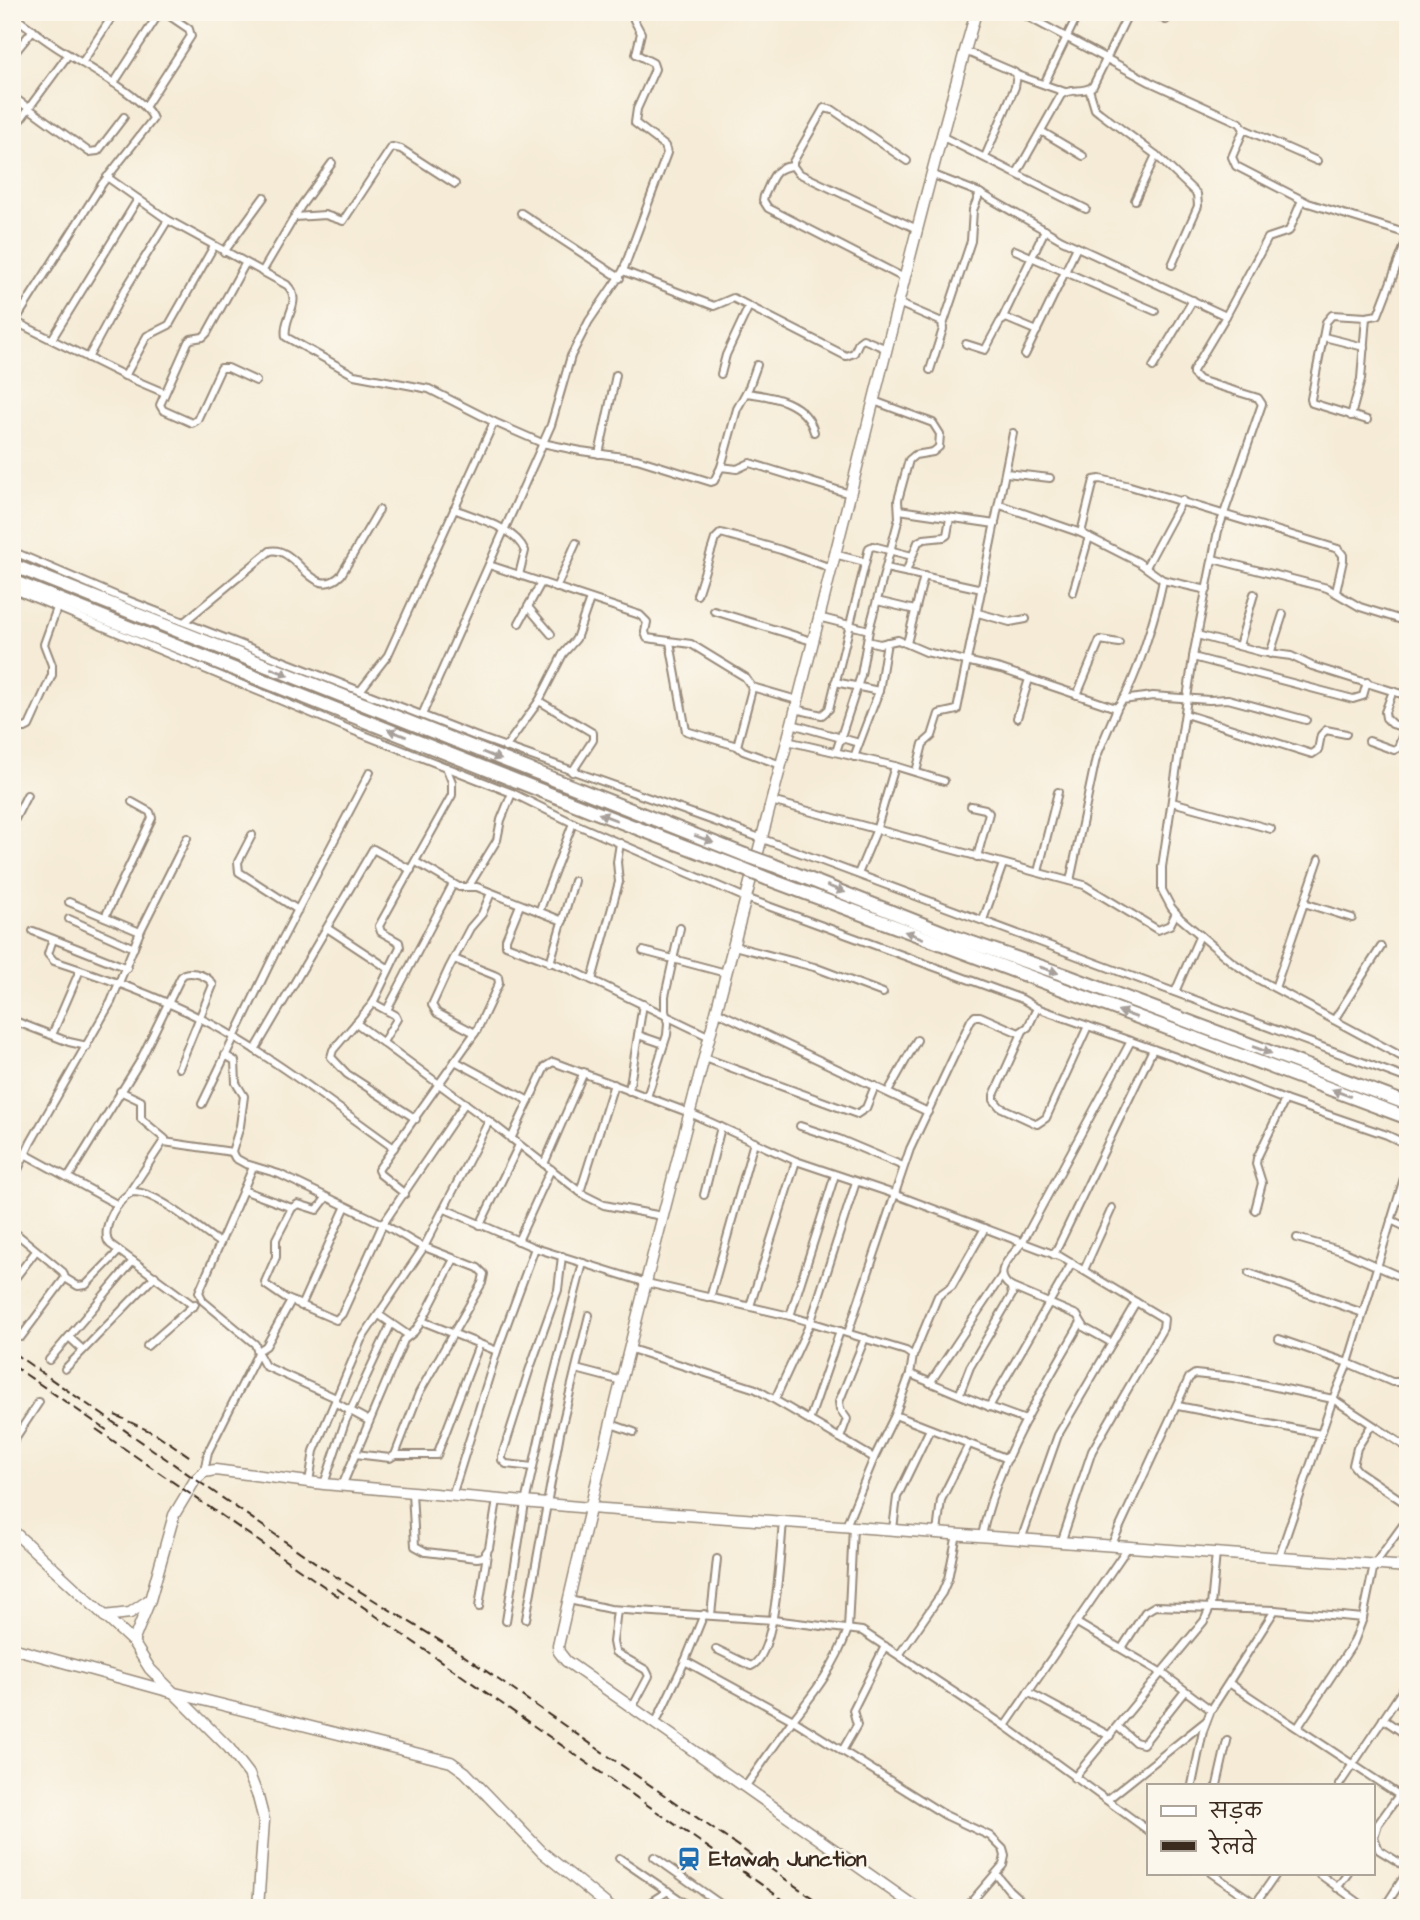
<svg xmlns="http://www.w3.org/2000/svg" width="1420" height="1920" font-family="'Architects Daughter','Playpen Sans Deva',sans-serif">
	<rect width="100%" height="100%" fill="#fbf7ec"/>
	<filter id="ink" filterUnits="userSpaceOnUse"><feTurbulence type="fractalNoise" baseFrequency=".0143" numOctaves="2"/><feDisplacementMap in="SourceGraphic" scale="14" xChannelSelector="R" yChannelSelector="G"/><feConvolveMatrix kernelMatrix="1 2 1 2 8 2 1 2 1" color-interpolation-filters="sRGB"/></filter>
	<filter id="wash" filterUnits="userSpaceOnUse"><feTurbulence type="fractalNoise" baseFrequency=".00686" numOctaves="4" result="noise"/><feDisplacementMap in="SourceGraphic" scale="28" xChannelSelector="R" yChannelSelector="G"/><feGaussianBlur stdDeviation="1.57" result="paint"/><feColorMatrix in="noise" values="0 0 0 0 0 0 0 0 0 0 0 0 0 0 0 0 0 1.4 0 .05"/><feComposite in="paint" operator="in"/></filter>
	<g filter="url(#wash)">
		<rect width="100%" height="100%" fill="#f5ebd6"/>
	</g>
	<g filter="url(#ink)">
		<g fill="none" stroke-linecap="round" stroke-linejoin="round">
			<g stroke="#988a7a" stroke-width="10">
				<g id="street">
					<path d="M1019,12L1150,82L1240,123L1244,129L1232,157L1236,166L1308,203L1408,234"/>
					<path d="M1151,12L1166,20"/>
					<path d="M12,15C30,28 47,42 66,53C85,66 147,99 153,119L102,184L12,326"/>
					<path d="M965,51L1014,72L1017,75L1015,87L985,157"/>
					<path d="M12,56L33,30"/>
					<path d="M82,63L115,12"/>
					<path d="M1017,75L1065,92"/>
					<path d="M114,83L160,12"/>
					<path d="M1044,84L1079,12"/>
					<path d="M1089,89L1095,109L1100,113L1156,155L1197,194L1198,206L1172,265"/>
					<path d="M12,96L89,152L98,151L124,117"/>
					<path d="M145,107L191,36L189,29L164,12"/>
					<path d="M1244,129L1317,161"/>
					<path d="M12,131L68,55"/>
					<path d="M1041,131L1083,156"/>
					<path d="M943,137L1086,209"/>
					<path d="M907,161L833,110L824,108L793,162V166L798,173L917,229"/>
					<path d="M793,166C773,167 772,180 764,196L763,200L768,208L904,278"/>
					<path d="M1017,173L1061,95C1071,87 1084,94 1093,86L1129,12"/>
					<path d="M931,174L980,193L1062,240L1226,316"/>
					<path d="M107,177L168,220L287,285C304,302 282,317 286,337L354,375L429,389L494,422L542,443L581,451L637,459L711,482L714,481L721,467L737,469L750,463L850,494"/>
					<path d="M1135,200L1156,155"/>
					<path d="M1302,200L1289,231L1268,238L1226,316L1193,371V374L1199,380L1258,398L1262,404L1218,531L1194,651L1162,867V890L1171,907L1180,918L1232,962L1256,978L1408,1060"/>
					<path d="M521,213L620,278"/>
					<path d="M295,217L325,215L343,221L392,147L401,149L455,184"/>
					<path d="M1015,250L1155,311"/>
					<path d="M224,252L264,197"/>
					<path d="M245,264L207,333L203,337L191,339L188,342L160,405L163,410L192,423L197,420L221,368H228L256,381"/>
					<path d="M623,271L714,306L733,298L846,356L854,353L859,342L863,339L887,349"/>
					<path d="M262,272L301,206L332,163"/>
					<path d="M898,303L942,322L943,329L930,370"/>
					<path d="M1002,319L1045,230"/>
					<path d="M12,320L125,376L165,393"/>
					<path d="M943,325L971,241L973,210L980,193"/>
					<path d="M1324,337L1364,347"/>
					<path d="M52,339L138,199"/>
					<path d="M966,344L985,350L1000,322L1006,318L1037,331"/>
					<path d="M1025,355L1077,247"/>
					<path d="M88,358L123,293L168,220"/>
					<path d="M1153,367L1193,300"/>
					<path d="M721,374L726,355L749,306"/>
					<path d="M125,376L147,336L169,325L214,246"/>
					<path d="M746,393C773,396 806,402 814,432"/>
					<path d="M1351,416L1361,379L1366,317"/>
					<path d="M1367,420L1312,403L1311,399L1326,322L1332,315L1366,317L1378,315L1408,237"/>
					<path d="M599,454L616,375"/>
					<path d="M721,467L737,409L749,387L757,365"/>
					<path d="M1006,473L1050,478"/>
					<path d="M1000,505L1081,533L1138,562L1163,580L1207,590"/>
					<path d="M454,509C476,518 515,527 525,551L519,575"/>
					<path d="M899,510L995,524"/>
					<path d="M1081,533L1094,480L1100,479L1130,486L1338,549L1343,555V560L1336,592"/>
					<path d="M12,551L117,596L475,736L725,825L1408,1079"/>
					<path d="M834,554L865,562"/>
					<path d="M1213,559L1327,588L1360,607L1408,622"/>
					<path d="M489,565L640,615L647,622L645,632L647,638L691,644L745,677L752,687L751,693L737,746L743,751L781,765"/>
					<path d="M1146,567L1182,500"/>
					<path d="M886,568L982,589"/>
					<path d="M906,572L918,542L924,539L944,537L947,535L950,518"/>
					<path d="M556,588L576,543"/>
					<path d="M12,589L354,731L512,793L573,823L746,898L1022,999L1037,1008L1173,1056L1285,1100L1387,1135L1408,1145"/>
					<path d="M1073,592L1089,537"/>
					<path d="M697,595L715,539L721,533L781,550L831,568"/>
					<path d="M877,601L915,610"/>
					<path d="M528,607L551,634"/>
					<path d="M714,611L812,641"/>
					<path d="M978,613L1010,622L1026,619"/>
					<path d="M818,617L869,630"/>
					<path d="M184,622L270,551C297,545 313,603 341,575L379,510"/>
					<path d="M519,623L541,583"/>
					<path d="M1197,635L1261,652L1291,656L1312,666L1408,696"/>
					<path d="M867,641L880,644L898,640L926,652L1001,669L1116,708C1134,692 1158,606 1163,580"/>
					<path d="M670,642L686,731L737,746"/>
					<path d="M907,643L924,576"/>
					<path d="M1239,646L1254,594"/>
					<path d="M1270,654L1283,614"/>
					<path d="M1193,657L1353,699L1363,696L1367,682"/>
					<path d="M835,682L879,691"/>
					<path d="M752,687L797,700"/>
					<path d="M360,691L388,655L494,422"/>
					<path d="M1393,691L1385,712L1386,718L1392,724L1408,729"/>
					<path d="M1077,695L1100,640L1119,643"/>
					<path d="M1122,700L1153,696L1209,700L1228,699L1306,720"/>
					<path d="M539,701L593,733V740L572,772"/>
					<path d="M795,709L822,715L829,709L869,548L873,546L912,556"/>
					<path d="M1185,714L1312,754L1318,750L1321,735L1326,730L1346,734"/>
					<path d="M422,715L551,425L571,356L589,321L623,271L667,153L665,146L635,123L637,109L655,69L653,63L636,54L641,33L634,20L633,12"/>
					<path d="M1017,718L1029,679"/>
					<path d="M792,724L859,743"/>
					<path d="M12,726L25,728L29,726L52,675V665L44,644L57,608"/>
					<path d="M787,741L895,766L944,781"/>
					<path d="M1369,741L1394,750L1398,748L1405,728"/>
					<path d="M505,748L539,701L563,654L576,639L590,599"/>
					<path d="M836,752L861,675L869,630L899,518L898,500L909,460L915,455L933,452L939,447L940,434L933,423L874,401"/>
					<path d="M854,757L879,691L887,642"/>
					<path d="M916,772L923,744L932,736L939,714L957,710L1013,433"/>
					<path d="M771,801L1084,885L1158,930L1170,925L1176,913"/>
					<path d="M1172,802L1271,829"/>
					<path d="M971,806L985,809L989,813L977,857"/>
					<path d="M12,825L27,795"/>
					<path d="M252,835L238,862L239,872L298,910"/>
					<path d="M416,862L459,887H477L563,921"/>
					<path d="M1038,872L1058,792"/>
					<path d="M858,874L876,831L895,766"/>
					<path d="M1070,881L1096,758L1118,706"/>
					<path d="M469,886L497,840L501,820L512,793"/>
					<path d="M69,902L140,932"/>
					<path d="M1304,903L1352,918"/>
					<path d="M520,905L506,939V945L569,969L710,1037"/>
					<path d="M539,912L573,823"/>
					<path d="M105,917L152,818L150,812L132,802"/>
					<path d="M69,919L134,948"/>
					<path d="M983,920L1003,864"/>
					<path d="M327,928L389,969"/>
					<path d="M33,931L127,968"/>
					<path d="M53,939L48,954L54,961C115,981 180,1004 236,1038C291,1071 342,1111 394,1148"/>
					<path d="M734,946L814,967L883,993"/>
					<path d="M643,951L726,973"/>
					<path d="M550,963L574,881"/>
					<path d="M592,980L619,882L617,862L620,843"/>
					<path d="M1275,988L1319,859"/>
					<path d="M1175,992L1200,935"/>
					<path d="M373,1003L395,1015L397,1019L383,1042"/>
					<path d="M387,1010L453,884"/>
					<path d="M716,1011L928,1112"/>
					<path d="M12,1020L69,1042L87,1046"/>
					<path d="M1334,1020L1381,947"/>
					<path d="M356,1023L489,1121L584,1195L604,1205L662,1216"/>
					<path d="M1023,1031L994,1095V1100L1000,1107L1037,1124L1046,1118L1088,1026"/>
					<path d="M475,1033L437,1013L432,1005L449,968L470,928L482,914L491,893"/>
					<path d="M52,1035L80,970"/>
					<path d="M638,1035L664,1044"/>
					<path d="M255,1050L373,849L411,870"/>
					<path d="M225,1055L235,1061L236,1083L244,1096L240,1126L232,1152L235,1158L246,1164L279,1174L383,1224L417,1244L478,1268L484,1274L482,1283L419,1393L395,1455L390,1458L355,1454"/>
					<path d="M705,1058L857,1114L866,1108L875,1086"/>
					<path d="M455,1061L529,1101"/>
					<path d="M120,1091L141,1101V1119L165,1139L129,1193"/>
					<path d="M629,1091L643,1004"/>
					<path d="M888,1092L917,1040"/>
					<path d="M647,1097L667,1035L668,1023L665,1011V996L680,928"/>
					<path d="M202,1104L274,955L370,772"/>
					<path d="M416,1119L347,1074L331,1057L333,1050L373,1003L400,947L399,942L381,932L379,926L452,795V782L446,767"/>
					<path d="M800,1126L839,1139L903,1166"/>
					<path d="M511,1139L545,1067L553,1062L690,1113L796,1161L894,1194L1061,1257L1161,1317L1164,1319L1163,1328L1092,1451L1061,1543"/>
					<path d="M164,1142L232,1152"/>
					<path d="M25,1154L118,1205"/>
					<path d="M544,1164L584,1072"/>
					<path d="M68,1178L139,1063L181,977L184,974C194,971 209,976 213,985L179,1068"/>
					<path d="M12,1182L31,1142L111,1002L140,932L187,838"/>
					<path d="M243,1190L292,1208"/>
					<path d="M580,1192L614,1084"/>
					<path d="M405,1194L380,1174L378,1170L477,1030L499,983L498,977L494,975L454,959"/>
					<path d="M704,1195L721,1127"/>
					<path d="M326,1198L317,1210L298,1204L292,1208L276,1239V1257L265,1282L266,1285L285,1298L336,1320L342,1314L383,1224L465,1103"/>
					<path d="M445,1209L535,1248L647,1283L790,1316L906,1351L913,1356L910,1374C949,1390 986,1407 1026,1420"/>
					<path d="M1255,1210L1262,1183L1256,1164L1257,1158L1285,1100"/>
					<path d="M1391,1220L1408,1228"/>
					<path d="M480,1225L519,1145"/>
					<path d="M12,1230L63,1272L65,1278L21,1337"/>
					<path d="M1297,1238L1342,1251L1408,1280"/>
					<path d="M518,1241L551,1169"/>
					<path d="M1054,1255L1153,1049"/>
					<path d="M1084,1270L1112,1208"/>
					<path d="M1249,1273L1363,1313"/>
					<path d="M65,1278L78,1286L86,1285L119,1251"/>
					<path d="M12,1282L36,1251"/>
					<path d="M1011,1287L1077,1315L1085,1328L1112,1343"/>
					<path d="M710,1298L754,1142"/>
					<path d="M194,1306L110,1244C98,1232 120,1192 135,1192C159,1193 198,1229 220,1243"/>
					<path d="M301,1306L345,1208"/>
					<path d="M750,1306L796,1161"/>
					<path d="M379,1315L408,1335"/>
					<path d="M790,1316L835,1175"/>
					<path d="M422,1321L497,1351"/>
					<path d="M848,1333L910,1149L971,1020L975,1016H980L1019,1033L1028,1027L1037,1008"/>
					<path d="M69,1337L83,1350"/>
					<path d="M1279,1339L1348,1363L1392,1382H1399L1408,1372"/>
					<path d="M147,1346L195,1304"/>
					<path d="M631,1349L756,1389L874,1458"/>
					<path d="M258,1351L266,1346L291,1301"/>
					<path d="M258,1353L265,1366L336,1398V1403L369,1421"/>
					<path d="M913,1356L938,1296L952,1286L985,1228"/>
					<path d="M49,1360L133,1261"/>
					<path d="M65,1369L155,1276"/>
					<path d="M576,1369L622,1381"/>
					<path d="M930,1383L1001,1277"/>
					<path d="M960,1393L970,1367L1012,1295L1011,1287C991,1273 1010,1258 1022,1243L1131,1041"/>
					<path d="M775,1399L811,1321L856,1182"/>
					<path d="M1178,1406L1321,1434"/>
					<path d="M989,1407L1072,1263"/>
					<path d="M895,1415L1008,1459"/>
					<path d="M809,1421L840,1331"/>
					<path d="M611,1424L634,1432"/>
					<path d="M1371,1426L1357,1448L1353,1465L1358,1471L1408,1505"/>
					<path d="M840,1438L847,1419L840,1409L839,1402L865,1338"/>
					<path d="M12,1443L39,1402"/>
					<path d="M395,1455H437L479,1345"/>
					<path d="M533,1467L506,1464L502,1460V1456L529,1371L558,1290L562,1256"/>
					<path d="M204,1472L208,1452L258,1353L255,1344L203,1301L199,1292L253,1167"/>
					<path d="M309,1482L314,1451L361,1340L424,1247L489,1121"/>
					<path d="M324,1484L345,1422L391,1324"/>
					<path d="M342,1486L404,1340L414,1332L422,1321L454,1259"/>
					<path d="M412,1492L415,1546L426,1552L477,1558L483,1557L489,1548L497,1500"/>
					<path d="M452,1496L497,1351L535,1248"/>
					<path d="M846,1526L874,1458L895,1415L910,1374"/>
					<path d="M893,1529L897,1497L930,1429"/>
					<path d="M937,1533L941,1500L969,1444"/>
					<path d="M982,1536C997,1460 1042,1391 1080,1324"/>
					<path d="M1021,1540L1058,1435L1136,1302"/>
					<path d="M1111,1546L1189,1378L1195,1374L1233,1378L1333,1399L1408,1448"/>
					<path d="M1279,1557L1333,1399L1348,1363L1408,1165"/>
					<path d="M569,1600L610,1609L773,1620L862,1631L1005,1726L1149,1831"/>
					<path d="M479,1607L487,1554"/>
					<path d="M617,1610L613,1642L615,1652L646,1670L649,1676L632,1708"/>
					<path d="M711,1615L717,1559"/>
					<path d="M526,1619L560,1433L589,1315"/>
					<path d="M506,1621L525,1503L551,1386L583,1263"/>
					<path d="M1077,1623L1162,1673L1211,1710"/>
					<path d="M1122,1648L1145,1612L1155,1606L1275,1610L1363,1618"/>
					<path d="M716,1649L751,1666C777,1656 780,1549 783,1522"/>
					<path d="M899,1655L942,1593L948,1579L957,1534"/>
					<path d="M685,1661L793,1720L945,1815L990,1836L1003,1849L1005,1856L1003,1865L966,1908"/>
					<path d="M1229,1683L1408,1801"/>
					<path d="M1028,1692L1110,1736"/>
					<path d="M1383,1719L1408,1736"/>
					<path d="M655,1724L685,1661L704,1614"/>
					<path d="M1005,1726L1128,1547"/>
					<path d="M1118,1727L1135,1742L1143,1744L1185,1691"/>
					<path d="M1298,1727L1354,1642L1363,1618L1374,1565L1408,1518"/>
					<path d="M842,1751L857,1725L853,1710L885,1646"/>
					<path d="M1074,1778L1204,1621L1211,1606L1216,1553"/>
					<path d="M1192,1785L1203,1731L1211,1710L1275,1610"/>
					<path d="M1217,1785L1227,1741"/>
					<path d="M1339,1785L1408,1682"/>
					<path d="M745,1787C761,1765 776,1743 792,1721C815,1692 836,1665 848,1629L853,1527"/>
					<path d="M1399,1795L1378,1824L1374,1837L1379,1850L1408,1868"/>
					<path d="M1107,1800L1206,1721"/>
					<path d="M654,1857L726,1908"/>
					<path d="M619,1858L692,1908"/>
					<path d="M1211,1873L1262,1908"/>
					<path d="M1318,1873L1366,1908"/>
					<path d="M996,1874L1009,1890L1029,1908"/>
					<path d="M1337,1888L1348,1873"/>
					<path d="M1256,1903L1277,1873"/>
					<path d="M641,1908L668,1891"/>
					<path d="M1384,1908L1408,1871"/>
				</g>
			</g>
			<g stroke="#988a7a" stroke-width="13">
				<g id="secondary">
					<path d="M12,1530L133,1642L150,1669L229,1748L249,1774L258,1797L264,1820L258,1908"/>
					<path d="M104,1616L130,1613L149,1600"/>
					<path d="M133,1642L150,1600L174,1515L195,1480L204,1472L215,1470L324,1484L590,1508L1408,1567"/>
					<path d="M12,1648L175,1693L451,1762L465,1772L542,1852L611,1908"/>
					<path d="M917,1908L566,1661L559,1652L558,1646C627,1343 708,1043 787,742C851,499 907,254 976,12"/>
				</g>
			</g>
			<g stroke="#988a7a" stroke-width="16">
				<g id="highway">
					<path d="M12,565L745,855"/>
					<path d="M12,581L590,810L741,868"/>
					<path d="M773,865L955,937L1065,975L1408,1104"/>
					<path d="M768,879L1408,1118"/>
				</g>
			</g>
			<use href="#street" stroke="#fff" stroke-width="6"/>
			<use href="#secondary" stroke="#fff" stroke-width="10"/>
			<use href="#highway" stroke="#fff" stroke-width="12"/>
			<g stroke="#3b2a1e" stroke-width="2" stroke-dasharray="10 5" stroke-linecap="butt">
				<path d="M12,1352L335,1576L460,1653L827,1908"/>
				<path d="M12,1365L108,1431"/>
				<path d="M115,1415L158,1435L192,1458"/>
				<path d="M96,1429L341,1598"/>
				<path d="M336,1588L795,1908"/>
			</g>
			<g stroke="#988a7a" stroke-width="16" stroke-linecap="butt">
				<g id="highway-bridge">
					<path d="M745,855L773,865"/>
					<path d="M741,868L768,879"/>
				</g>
			</g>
			<use href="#highway-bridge" stroke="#fff" stroke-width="12"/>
		</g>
		<defs><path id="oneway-solid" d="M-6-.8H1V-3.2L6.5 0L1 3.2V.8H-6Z" transform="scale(1.75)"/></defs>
		<g fill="#a79f9a">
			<use href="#oneway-solid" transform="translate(280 672) rotate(22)"/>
			<use href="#oneway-solid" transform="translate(397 733) rotate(-158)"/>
			<use href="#oneway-solid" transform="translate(492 756) rotate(22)"/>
			<use href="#oneway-solid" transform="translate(608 817) rotate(-159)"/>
			<use href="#oneway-solid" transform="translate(704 839) rotate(21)"/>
			<use href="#oneway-solid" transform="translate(836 889) rotate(21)"/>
			<use href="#oneway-solid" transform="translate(914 935) rotate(-159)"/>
			<use href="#oneway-solid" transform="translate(1049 970) rotate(19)"/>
			<use href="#oneway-solid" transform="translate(1127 1014) rotate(-160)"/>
			<use href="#oneway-solid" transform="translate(1262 1050) rotate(20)"/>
			<use href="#oneway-solid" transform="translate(1341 1093) rotate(-160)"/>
		</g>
	</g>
	<defs>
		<g id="station-bare" transform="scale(1.89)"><path d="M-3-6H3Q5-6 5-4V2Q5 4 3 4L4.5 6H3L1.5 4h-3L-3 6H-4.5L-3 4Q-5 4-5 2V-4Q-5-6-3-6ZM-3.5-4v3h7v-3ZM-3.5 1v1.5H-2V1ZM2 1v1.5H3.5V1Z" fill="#1f6fb2" stroke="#fbf7ec" stroke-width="2.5" paint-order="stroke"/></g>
	</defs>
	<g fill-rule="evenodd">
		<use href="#station-bare" x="689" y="1859"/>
	</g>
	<g text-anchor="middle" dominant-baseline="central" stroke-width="5" stroke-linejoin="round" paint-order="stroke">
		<g font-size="21" font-weight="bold" fill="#3b2a1e" stroke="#fbf7ec" text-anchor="start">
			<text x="709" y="1859">Etawah Junction</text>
		</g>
	</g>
	<rect width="1420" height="1920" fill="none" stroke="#fbf7ec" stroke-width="42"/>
	<rect x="1147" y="1784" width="228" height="91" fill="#fbf7ec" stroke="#aea59a" stroke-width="2"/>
	<rect x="1161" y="1806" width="35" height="10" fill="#ffffff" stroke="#aea59a" stroke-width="2"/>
	<text x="1210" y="1818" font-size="21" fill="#3b2a1e">सड़क</text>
	<rect x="1161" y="1841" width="35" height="10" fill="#3b2a1e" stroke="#aea59a" stroke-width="2"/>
	<text x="1210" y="1854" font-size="21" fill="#3b2a1e">रेलवे</text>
</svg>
